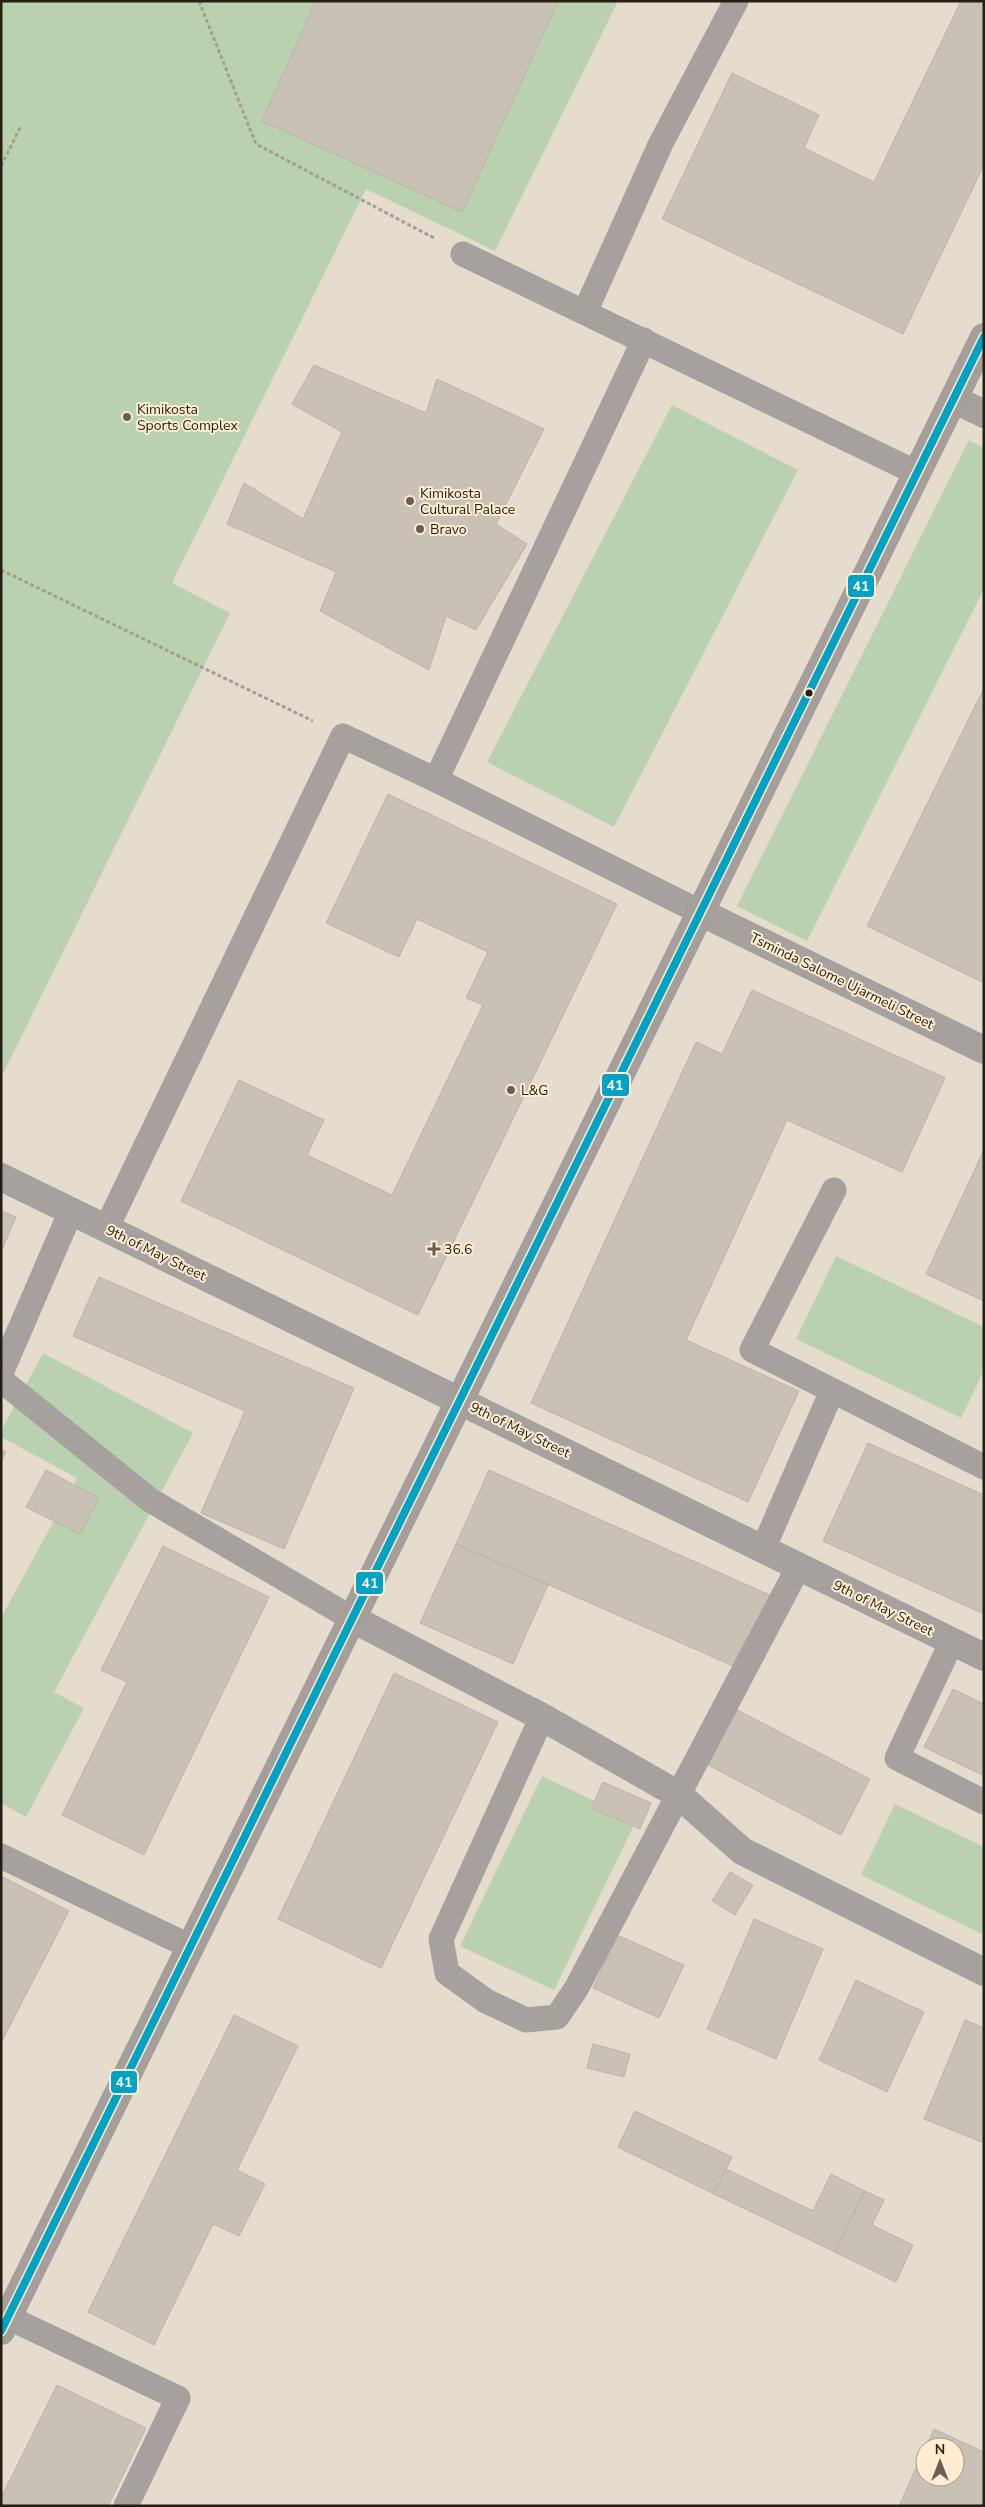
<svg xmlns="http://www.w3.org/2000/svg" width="985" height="2507" font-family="'Nunito Sans',sans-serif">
	<rect width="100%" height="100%" fill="#e6dcce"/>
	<g fill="#b9d1ae">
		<path d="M1,1H618L495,251L366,189L172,583L230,613L1,1078Z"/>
		<path d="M672,405L798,470L614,827L487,762Z"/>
		<path d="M969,440L984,448V589L807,941L737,906Z"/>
		<path d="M836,1256L984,1327V1370L961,1418L796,1339Z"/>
		<path d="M43,1353L193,1433L54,1692L84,1708L26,1817L1,1803V1618L77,1478L1,1437V1431Z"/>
		<path d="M542,1776L636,1821L554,1990L460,1946Z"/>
		<path d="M895,1804L984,1847V1935L861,1875Z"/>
	</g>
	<g fill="#c9c1b5" stroke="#bbb3a8">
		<path d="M316,1H558L462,212L262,121Z"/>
		<path d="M961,1H984V165L903,334L662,219L732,73L819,115L804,148L874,182Z"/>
		<path d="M314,365L426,413L437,379L544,429L496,524L527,544L476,630L446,616L429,670L320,611L336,572L227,524L244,483L303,519L342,432L292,404Z"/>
		<path d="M984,688V983L867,926Z"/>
		<path d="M388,794L617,904L418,1315L181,1201L239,1080L324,1120L307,1155L392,1195L483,1005L466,998L488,952L417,919L399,957L326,923Z"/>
		<path d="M752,990L945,1078L902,1172L787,1120L686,1340L799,1391L748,1502L531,1403L696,1042L722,1054Z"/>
		<path d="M984,1150V1301L926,1274Z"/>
		<path d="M1,1211L16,1217L1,1252Z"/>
		<path d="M99,1277L354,1388L284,1549L201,1513L245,1411L73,1336Z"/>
		<path d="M868,1443L984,1495V1614L823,1541Z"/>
		<path d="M1,1449L6,1452L1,1462Z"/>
		<path d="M46,1470L99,1498L80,1534L26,1507Z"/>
		<path d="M489,1470L772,1596L740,1669L456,1544Z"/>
		<path d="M456,1544L548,1585L513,1664L420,1623Z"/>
		<path d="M163,1546L269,1597L144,1855L62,1815L127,1682L101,1670Z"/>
		<path d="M394,1673L498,1722L381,1968L278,1919Z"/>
		<path d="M953,1689L984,1704V1776L924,1747Z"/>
		<path d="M737,1710L870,1779L841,1835L708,1765Z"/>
		<path d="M603,1782L651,1803L640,1829L591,1808Z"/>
		<path d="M730,1872L753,1885L735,1915L712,1901Z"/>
		<path d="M3,1877L69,1911L1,2043V1880Z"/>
		<path d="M754,1919L823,1949L776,2059L707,2029Z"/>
		<path d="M617,1935L684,1965L659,2018L593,1988Z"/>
		<path d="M856,1980L924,2012L887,2092L819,2060Z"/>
		<path d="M234,2015L298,2046L237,2170L265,2184L239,2236L213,2224L154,2345L88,2312Z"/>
		<path d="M965,2020L984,2028V2143L924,2119Z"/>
		<path d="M593,2044L630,2054L624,2077L587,2068Z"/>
		<path d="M635,2111L732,2157L714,2194L618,2147Z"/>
		<path d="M726,2169L813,2211L831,2174L865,2191L835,2252L714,2194Z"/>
		<path d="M865,2191L884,2200L872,2225L913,2245L896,2282L835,2252Z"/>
		<path d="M57,2385L146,2428L108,2506H1V2498Z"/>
		<path d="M934,2429L984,2452V2506H899L925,2448V2477H955V2447H926Z"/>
	</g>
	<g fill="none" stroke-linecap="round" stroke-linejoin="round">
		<g stroke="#a49d98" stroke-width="3" stroke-dasharray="4 2.5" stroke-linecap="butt">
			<path d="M199,1L256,144L434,238"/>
			<path d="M1,166L21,126"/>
			<path d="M1,570L313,721"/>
		</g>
		<g stroke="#a6a09e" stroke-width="25">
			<path d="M463,254L917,473"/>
			<path d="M585,312L661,143L736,1"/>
			<path d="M436,780L644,340"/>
			<path d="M834,1190L752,1350L984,1467"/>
			<path d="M106,1229L343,736L436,780L700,912"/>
			<path d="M1,1373L71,1211"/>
			<path d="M1,1380L150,1500L353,1619"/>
			<path d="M763,1549L832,1391"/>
			<path d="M952,1641L897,1758L984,1802"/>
			<path d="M542,1717L441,1939L447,1973L486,2001L526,2020L557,2017L576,1989L799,1566"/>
			<path d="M1,1856L191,1947"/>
			<path d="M1,2314L178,2398L126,2506"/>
		</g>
		<g stroke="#a6a09e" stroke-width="28">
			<path d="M954,399L984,414"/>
			<path d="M700,912L984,1050"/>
			<path d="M1,1177L984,1657"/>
			<path d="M353,1619L542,1717L679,1795L742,1851L984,1972"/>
		</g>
		<path stroke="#a59e9a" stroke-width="28" d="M1,2331L984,337"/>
		<g stroke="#feedd0" stroke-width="11">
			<path id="bus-1" d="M1,2331L984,337"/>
		</g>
		<use href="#bus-1" stroke="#02a2c5" stroke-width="8"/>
	</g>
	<g fill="#686055" stroke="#feedd0" stroke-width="2">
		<circle cx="127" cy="417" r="5"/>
		<circle cx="410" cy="501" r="5"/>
		<circle cx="420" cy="529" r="5"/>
		<circle cx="511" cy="1090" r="5"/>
		<path d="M431.5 1241.5h5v5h5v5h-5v5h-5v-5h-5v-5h5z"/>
	</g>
	<circle fill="#241e14" stroke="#feedd0" stroke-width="2" cx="809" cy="693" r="4.5"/>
	<g text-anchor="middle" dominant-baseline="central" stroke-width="4" stroke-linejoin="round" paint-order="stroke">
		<g font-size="14" fill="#241e14" stroke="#feedd0" text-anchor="start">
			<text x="137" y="409">Kimikosta<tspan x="137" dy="16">Sports Complex</tspan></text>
			<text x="420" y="493">Kimikosta<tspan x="420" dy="16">Cultural Palace</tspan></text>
			<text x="430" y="529">Bravo</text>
			<text x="521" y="1090">L&amp;G</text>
			<text x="444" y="1249">36.6</text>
		</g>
		<g font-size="14" fill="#241e14" stroke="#feedd0">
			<text transform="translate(842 981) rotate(26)">Tsminda Salome Ujarmeli Street</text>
			<text transform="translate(156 1253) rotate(26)">9th of May Street</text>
			<text transform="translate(520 1430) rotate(26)">9th of May Street</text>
			<text transform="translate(883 1608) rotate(26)">9th of May Street</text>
		</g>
	</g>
	<g stroke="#feedd0" stroke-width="2">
		<rect x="847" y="574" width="28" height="24" rx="5" fill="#02a2c5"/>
		<rect x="601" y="1073" width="29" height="24" rx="5" fill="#02a2c5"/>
		<rect x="355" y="1571" width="29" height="24" rx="5" fill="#02a2c5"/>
		<rect x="110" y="2070" width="28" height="24" rx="5" fill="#02a2c5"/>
	</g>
	<g font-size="14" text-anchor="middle" font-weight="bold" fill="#fff">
		<text x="861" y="591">41</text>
		<text x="615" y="1090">41</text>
		<text x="370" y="1588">41</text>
		<text x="124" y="2087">41</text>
	</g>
	<rect width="985" height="2507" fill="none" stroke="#241e14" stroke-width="5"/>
	<g transform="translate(940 2462)"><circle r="24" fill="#feedd0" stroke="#a79a85"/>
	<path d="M0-4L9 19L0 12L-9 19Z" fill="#686055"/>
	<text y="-8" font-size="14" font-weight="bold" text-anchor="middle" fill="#241e14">N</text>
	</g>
</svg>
